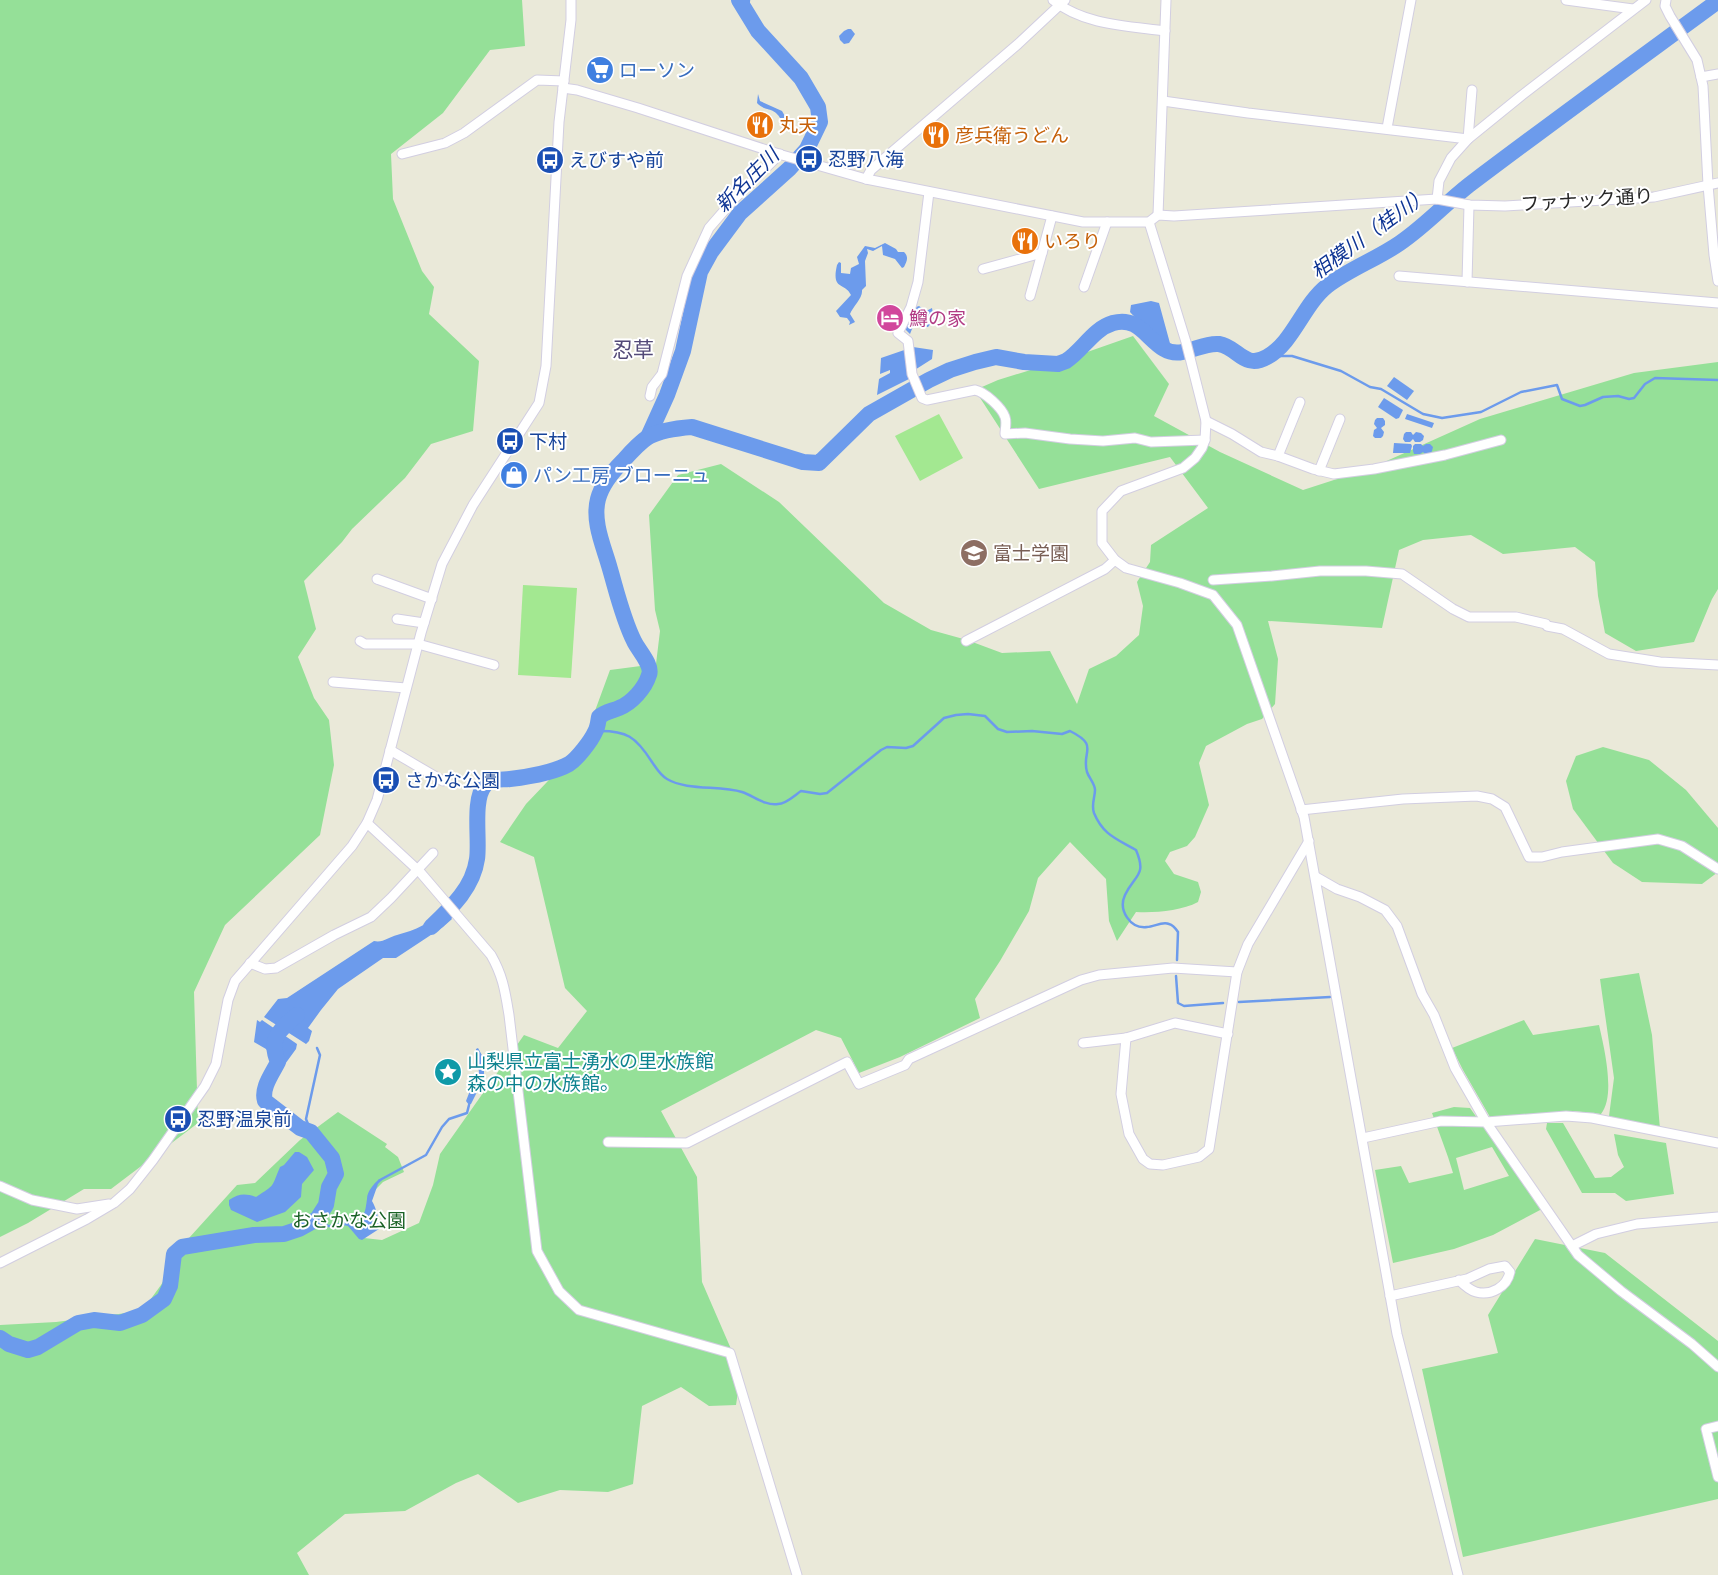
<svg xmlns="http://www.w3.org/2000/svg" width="1718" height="1575" font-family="'Space Grotesk','Noto Sans JP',sans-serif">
	<rect width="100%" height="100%" fill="#eae9d9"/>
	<g fill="#95e098" fill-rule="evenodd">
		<path d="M0,0H522L525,46L490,50L443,113L391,154L393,199L422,271L434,287L429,314L479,361L473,431L431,444L405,478L352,529L342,542L304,581L316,629L298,657L314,698L329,720L334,765L320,835L225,925L194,992L198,1123L111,1189H84L28,1223L0,1237Z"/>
		<path d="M1133,336L1169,384L1154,416L1220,452L1303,490L1371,468L1480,419L1634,373L1718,362V589L1712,599L1694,642L1636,651L1605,633L1598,596L1595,562L1575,547L1503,554L1471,535L1423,540L1399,550L1382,628L1268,621L1278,659L1275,704L1262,719L1247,724L1206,746L1199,763L1209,805L1195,837L1187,846L1170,852L1165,861L1174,874L1198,882L1201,892L1198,902C1181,911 1155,913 1136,912L1117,941L1109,921L1106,879L1070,842L1038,878L1029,911L1000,961L975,999L980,1018L900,1057L859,1073L841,1038L816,1030L661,1111L697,1177L702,1282L741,1372L736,1405L709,1406L681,1387L642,1406L633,1484L608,1492L560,1490L518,1503L478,1474L456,1483L405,1511L345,1514L297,1553L309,1575H0V1325L56,1322L142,1311L161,1285L189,1238L237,1185L255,1183L300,1140L338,1112L387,1144L385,1147L398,1157L404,1172L383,1182L369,1196L364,1238L382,1240L419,1223L433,1185L440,1154L524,1035L558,1048L587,1011L565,988L534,857L500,842L526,804L568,760L585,738L610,670L656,664L660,631L655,610L649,515L678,475L721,464L779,502L884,603L931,630L967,640L1002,653L1050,651L1077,704L1089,669L1116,656L1139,635L1143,606L1137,582L1150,562L1151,545L1208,508L1170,457L1039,489L975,390L998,380L1073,357Z"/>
		<path d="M1603,747L1649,760L1686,790L1718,828V872L1702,884L1642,882L1613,863L1573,809L1566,781L1576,756Z"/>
		<path d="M1639,973L1652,1035L1660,1129L1609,1116L1614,1078L1600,979Z"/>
		<path d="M1524,1020L1533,1035L1599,1025C1604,1047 1616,1096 1601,1114L1573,1111L1490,1117L1463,1070L1452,1048Z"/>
		<path d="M1454,1107L1470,1108L1542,1209L1493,1235L1454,1249L1393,1263L1375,1170L1401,1166L1409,1183L1453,1173C1447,1152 1439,1133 1432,1113ZM1492,1147L1509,1176L1464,1190L1456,1158Z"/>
		<path d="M1547,1123H1563L1595,1178L1611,1177L1624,1167L1618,1155L1614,1134L1666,1143L1674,1194L1626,1201L1615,1193H1582L1546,1129Z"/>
		<path d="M1535,1239L1605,1253L1718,1341V1499L1463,1557L1422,1369L1498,1353L1488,1315Z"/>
	</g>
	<g fill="#a3e891">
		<path d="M939,414L963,458L920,481L895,436Z"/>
		<path d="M523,585L577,588L571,678L518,675Z"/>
	</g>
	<g fill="#6c9bec">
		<path d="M848,29H851L855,34L849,43L844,44L840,40L839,36L844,31Z"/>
		<path d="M758,94L760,101L782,111L786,118L784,121L782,122C775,105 766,113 757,103Z"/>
		<path d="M885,243L896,249L898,252H904C909,257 907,261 904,267L902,268L895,259L883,255L882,246L873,251L867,249L868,253L865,261L866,286L862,290C863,298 853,306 850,314L855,322L849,325L850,322L847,318L840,317L836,311L851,295C845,282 831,291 837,265L839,262L841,263V273L850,274L851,268L859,264L857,257L865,246L875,248Z"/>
		<path d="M1151,301L1159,303L1171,347C1152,348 1151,331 1139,320C1136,317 1133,316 1130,312L1131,305Z"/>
		<path d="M919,306L926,311L932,308L934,320L928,327H924L920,322L914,324L910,334L905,329L914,315V313L916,307Z"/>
		<path d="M913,347L933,350L932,359L910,373L911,378L877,395L879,379L890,373V370L880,374L881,358Z"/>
		<path d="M1394,377L1414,391L1407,400L1387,386Z"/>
		<path d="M1384,398L1403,410L1399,418L1396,419L1378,407Z"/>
		<path d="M1407,414L1434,423L1432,428L1405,419Z"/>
		<path d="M1377,418H1383L1385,421V425L1381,428L1384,432L1383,436L1381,438H1375L1373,436L1374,430L1377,428L1374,424L1375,420Z"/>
		<path d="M1406,432H1411L1413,435L1416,432L1421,433L1424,436L1423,440L1420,442H1415L1413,439L1410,442H1405L1403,439L1404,434Z"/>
		<path d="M1394,443L1411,444L1412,446L1410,453H1393Z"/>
		<path d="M1415,444H1421L1423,446L1426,444H1430L1433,447L1432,451L1430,454H1425L1423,452L1420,454H1414L1413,451V446Z"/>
		<path d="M442,907L452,919L443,927L396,958H383L338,989L321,1010L308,1028L312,1031L309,1041L306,1044L264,1017L278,999L287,998L374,941C383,943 389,937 397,935C415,930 432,924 442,907Z"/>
		<path d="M257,1020L260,1022L262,1020L297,1044L296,1049L280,1071L266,1049L254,1042Z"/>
		<path d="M478,1048L484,1059V1078L471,1104L469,1105L466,1101L471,1088L478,1076L479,1071L475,1063L476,1049Z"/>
		<path d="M295,1152H299L307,1157L314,1170L302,1184L301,1197L285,1212L257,1222L231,1210L229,1205V1200C239,1194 244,1193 256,1197C276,1184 271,1188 280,1167L284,1165Z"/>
		<path d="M379,1179L382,1180L378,1184L372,1201C376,1207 380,1222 379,1229L362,1240L359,1239L348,1226V1223H355C366,1214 365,1212 367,1199C367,1191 374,1184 379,1179Z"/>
	</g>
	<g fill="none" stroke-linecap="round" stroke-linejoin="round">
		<g stroke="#6c9bec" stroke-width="2.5">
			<path d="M749,0L748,7L751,20"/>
			<path d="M1269,356H1292L1341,371L1370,387L1381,389L1423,414L1442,418L1481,412L1521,392L1557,385L1562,399L1580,406L1585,405L1603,397L1618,396L1629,399L1634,398L1645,384L1655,378L1718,380"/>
			<path d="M596,731C627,730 636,737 652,762C657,769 660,775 667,779C687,791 720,785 742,792C754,796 765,806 778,804C786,804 795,795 801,791L820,794L827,793L881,750L887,747L906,748L913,746L944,718L956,715L968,714L985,716L998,729L1007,732L1032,731L1062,734L1070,731C1100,746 1081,751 1087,772C1089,778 1095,784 1095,790C1095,797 1091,805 1094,813C1103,835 1117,839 1136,850C1147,876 1135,874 1125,895C1118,910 1130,929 1147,927C1154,927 1162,921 1169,924C1173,925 1176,929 1178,932L1177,960"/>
			<path d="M1176,976L1178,1003L1184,1006L1223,1003"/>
			<path d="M1239,1002L1330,997"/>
			<path d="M311,1132L306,1119L320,1055L317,1048"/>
			<path d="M380,1180L426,1155L442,1127L449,1119L467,1113L469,1105"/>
			<path d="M317,1219C334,1234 334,1220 349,1225"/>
		</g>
		<g stroke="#6c9bec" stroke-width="16">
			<path d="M648,437L667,395L683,351L700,272L711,252L740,213L790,168L807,149L820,122L818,107L801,78L758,31L739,0"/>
			<path d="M431,927C451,908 473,888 477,859C480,841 472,799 485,785C491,778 502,780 510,779C527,777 555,772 569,764C577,759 591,741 595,732C598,727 598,722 599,717C605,712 612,711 619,708C632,703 645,688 649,675C653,665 638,650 634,641C623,619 617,593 610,569C604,547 592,522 598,499C602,484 613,471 623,461C630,453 639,443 648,437C659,431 679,428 692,427L803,462L819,463L869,414L929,380L950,370L975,362L996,357L1024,362L1058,364L1066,361C1083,350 1093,329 1113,323C1138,316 1146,338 1164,349C1182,360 1200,342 1219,344C1238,347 1244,370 1267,357C1293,343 1303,305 1327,286C1349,269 1377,259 1400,243C1425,226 1446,203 1469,185C1551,123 1635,62 1718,1"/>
			<path d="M0,1338L9,1344L28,1350L38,1347L78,1323L94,1320L120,1323L142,1315L164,1299L170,1286L174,1254L182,1247L254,1235L284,1234L299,1229L317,1219L326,1205L329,1187L336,1174L332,1158L311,1132L300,1128L265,1101C261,1088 272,1074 278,1062C268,1039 280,1029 297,1015"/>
		</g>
		<g stroke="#d2cee1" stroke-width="11">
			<g id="minor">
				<path d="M1053,0C1083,25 1128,26 1165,31"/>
				<path d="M1566,0L1633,9"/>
				<path d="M1666,0L1665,6L1670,16L1697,60L1703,86L1708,185L1714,255L1718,281"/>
				<path d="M1701,77L1718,74"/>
				<path d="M563,88L577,90L638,108L782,155L866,179L1083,222H1149L1158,215L1174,216L1437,199L1469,205L1505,206L1654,197L1718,183"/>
				<path d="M1163,101L1248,113L1468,139L1472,90"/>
				<path d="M1387,128L1411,0"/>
				<path d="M402,154L445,143L464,133L537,80L564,81"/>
				<path d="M866,179L871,170L1018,44L1065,0"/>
				<path d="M929,192L918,282L911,307L898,333L908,341L912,374L922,398L927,400L975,390C985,392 1002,408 1005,417C1007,422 1005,430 1005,434L1025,433L1070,439L1103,441L1135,438L1151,442L1205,440"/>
				<path d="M1437,199L1439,181L1451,158L1468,139L1521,96L1646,0"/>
				<path d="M1158,215L1166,0"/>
				<path d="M1149,222L1186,342L1206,421L1205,440L1202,448L1195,458L1183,468L1121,491L1102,511V543L1115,560L1126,568L1180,583L1213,595L1237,625L1304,817L1397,1334L1458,1575"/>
				<path d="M983,269L1042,253L1052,216"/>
				<path d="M1399,276L1718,303"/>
				<path d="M1467,282L1469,205"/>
				<path d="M1084,287L1107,222"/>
				<path d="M1030,296L1042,253"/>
				<path d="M650,396L652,387L662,374L687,276L709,228L736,197L780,154"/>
				<path d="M1206,421L1232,434L1261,452L1278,456L1313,469L1334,474L1374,469L1445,455L1501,440"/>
				<path d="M1278,456L1300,402"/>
				<path d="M1319,471L1340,419"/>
				<path d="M377,579L432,599"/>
				<path d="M1213,580L1272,576L1320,571H1366L1402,574L1453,609L1469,617H1516L1546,624L1547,626L1563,629L1609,654L1660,662L1718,665"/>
				<path d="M397,619L424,623"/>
				<path d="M360,641L365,644H418L494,665"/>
				<path d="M966,641L1105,569L1115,560"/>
				<path d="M333,682L406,688"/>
				<path d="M390,750L443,781"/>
				<path d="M1301,810L1403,799L1477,796L1492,799L1505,807L1529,857H1542L1562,852L1658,839L1682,846L1718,869"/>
				<path d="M367,823L420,872L491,955C503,976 505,991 509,1015L537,1251L559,1291L579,1310L730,1353L797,1575"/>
				<path d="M1316,877L1337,889L1360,897L1385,910L1397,926L1422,994L1434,1015L1455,1068L1486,1122L1578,1255L1621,1291L1692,1344L1718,1367"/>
				<path d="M250,963L265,969L276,968L334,935L371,917L391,898L433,853"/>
				<path d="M1126,1038L1121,1094L1129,1134L1143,1159L1150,1164L1163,1165L1199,1157L1209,1149L1237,972L1248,944L1309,841"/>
				<path d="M1083,1043L1126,1038L1175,1023L1228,1034"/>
				<path d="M1363,1138L1441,1121L1486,1122L1566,1116L1592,1118L1718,1143"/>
				<path d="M608,1142L687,1143L847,1062L859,1084L905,1065L909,1059L1081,980L1099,975L1173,968L1237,972"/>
				<path d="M0,1186L32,1200L77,1209L109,1204"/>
				<path d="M1572,1246L1596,1234L1637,1224L1718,1217"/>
				<path d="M0,1263L87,1219L114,1203L130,1189L153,1160L205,1086L216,1064L228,1000L235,981L352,846L367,823L377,800L421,633L442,564L473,505L539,403L546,366L559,122L571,20V0"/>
				<path d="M1390,1296L1467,1279L1489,1269L1505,1266L1510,1272C1507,1287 1491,1296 1476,1292C1469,1290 1464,1285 1459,1280"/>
				<path d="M1718,1426L1706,1429L1718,1477"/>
			</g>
		</g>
		<use href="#minor" stroke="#fff" stroke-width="9"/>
	</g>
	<defs>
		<g id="supermarket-disc" transform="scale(1.4375)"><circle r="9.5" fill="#3f7fe0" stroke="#fff"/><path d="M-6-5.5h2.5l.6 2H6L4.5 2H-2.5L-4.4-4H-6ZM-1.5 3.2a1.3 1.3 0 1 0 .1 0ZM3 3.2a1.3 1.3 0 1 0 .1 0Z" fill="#fff"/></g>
		<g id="restaurant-disc" transform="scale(1.4375)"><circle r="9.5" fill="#e8710a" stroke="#fff"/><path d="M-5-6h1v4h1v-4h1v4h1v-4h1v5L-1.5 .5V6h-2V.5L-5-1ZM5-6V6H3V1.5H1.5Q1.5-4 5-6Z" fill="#fff"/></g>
		<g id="bus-disc" transform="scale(1.4375)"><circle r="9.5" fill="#1a4fb4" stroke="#fff"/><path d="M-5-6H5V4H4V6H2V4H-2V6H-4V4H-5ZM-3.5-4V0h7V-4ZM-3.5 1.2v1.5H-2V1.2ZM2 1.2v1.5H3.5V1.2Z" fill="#fff"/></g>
		<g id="hotel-disc" transform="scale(1.4375)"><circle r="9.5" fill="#d1479c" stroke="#fff"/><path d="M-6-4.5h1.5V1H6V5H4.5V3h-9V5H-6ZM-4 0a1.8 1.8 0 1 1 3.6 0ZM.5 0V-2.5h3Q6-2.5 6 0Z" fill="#fff"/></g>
		<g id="shop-disc" transform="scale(1.4375)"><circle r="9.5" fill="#3f7fe0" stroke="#fff"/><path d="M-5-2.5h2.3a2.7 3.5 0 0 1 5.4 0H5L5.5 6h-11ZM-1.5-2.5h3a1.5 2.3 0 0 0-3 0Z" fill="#fff"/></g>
		<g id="school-disc" transform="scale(1.4375)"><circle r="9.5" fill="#8d6e63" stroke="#fff"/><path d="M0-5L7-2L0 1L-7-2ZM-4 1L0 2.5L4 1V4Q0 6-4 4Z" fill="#fff"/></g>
		<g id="sight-disc" transform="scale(1.4375)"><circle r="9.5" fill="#0f9aa8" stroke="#fff"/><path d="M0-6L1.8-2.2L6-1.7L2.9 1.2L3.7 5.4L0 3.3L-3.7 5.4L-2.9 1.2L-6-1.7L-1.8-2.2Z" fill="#fff"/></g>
	</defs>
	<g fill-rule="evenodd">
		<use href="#supermarket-disc" x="600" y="70"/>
		<use href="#restaurant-disc" x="760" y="125"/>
		<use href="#restaurant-disc" x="936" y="135"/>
		<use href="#bus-disc" x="809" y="159"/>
		<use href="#bus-disc" x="550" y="160"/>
		<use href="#restaurant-disc" x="1025" y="241"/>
		<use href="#hotel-disc" x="890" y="318"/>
		<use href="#bus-disc" x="510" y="441"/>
		<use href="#shop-disc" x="514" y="475"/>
		<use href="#school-disc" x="974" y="553"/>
		<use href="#bus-disc" x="386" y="780"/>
		<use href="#sight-disc" x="448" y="1072"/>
		<use href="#bus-disc" x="178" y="1119"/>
	</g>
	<g text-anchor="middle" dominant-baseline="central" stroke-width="4" stroke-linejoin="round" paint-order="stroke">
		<g font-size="19" fill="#366cbe" stroke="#fff" text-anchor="start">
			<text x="619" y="70">ローソン</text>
			<text x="533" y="475">パン工房 ブローニュ</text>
		</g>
		<g font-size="19" fill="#c56008" stroke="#fff" text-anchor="start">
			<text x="779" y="125">丸天</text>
			<text x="955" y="135">彦兵衛うどん</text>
			<text x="1044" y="241">いろり</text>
		</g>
		<g font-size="19" fill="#164399" stroke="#fff" text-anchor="start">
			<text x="828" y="159">忍野八海</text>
			<text x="569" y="160">えびすや前</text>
			<text x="529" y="441">下村</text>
			<text x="405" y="780">さかな公園</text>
			<text x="197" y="1119">忍野温泉前</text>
		</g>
		<g font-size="19" fill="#272727" stroke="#fff">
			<text transform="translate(1587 200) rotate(-4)">ファナック通り</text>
		</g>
		<g font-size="19" fill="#b23c85" stroke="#fff" text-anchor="start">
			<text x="909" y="318">鱒の家</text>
		</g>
		<g font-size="19" fill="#785e54" stroke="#fff" text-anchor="start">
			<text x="993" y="553">富士学園</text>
		</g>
		<g font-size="19" fill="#0d838f" stroke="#fff" text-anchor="start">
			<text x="467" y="1061">山梨県立富士湧水の里水族館<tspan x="467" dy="22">森の中の水族館。</tspan></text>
		</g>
		<g font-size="19" fill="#1a6226" stroke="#fff">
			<text x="349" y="1220">おさかな公園</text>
		</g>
		<g font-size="20" font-style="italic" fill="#0f3594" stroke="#fff">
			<text transform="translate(747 180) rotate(-45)">新名庄川</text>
			<text transform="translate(1370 233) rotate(-36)">相模川（桂川）</text>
		</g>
		<g font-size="21" fill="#524977" stroke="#fff">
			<text x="633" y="349">忍草</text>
		</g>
	</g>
</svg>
